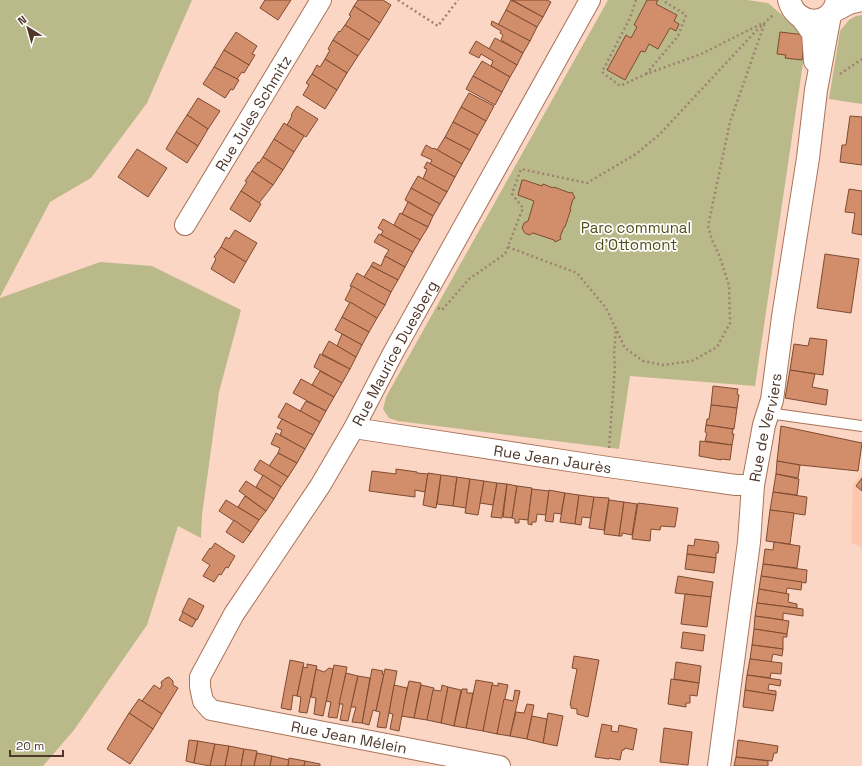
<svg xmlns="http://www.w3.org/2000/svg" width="862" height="766" font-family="'Space Grotesk',sans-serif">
	<rect width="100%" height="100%" fill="#fbd6c4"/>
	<path fill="#fec7ad" d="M862,468V547L851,543L853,485L861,473Z"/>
	<g fill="#bab989">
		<path d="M0,0H192L147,103L91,178L50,202L0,297Z"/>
		<path d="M608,0H747L768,3L807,36L755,386L630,376L619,449L398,421L389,418L383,409L386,397Z"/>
		<path d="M862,15V104L829,99L840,31L849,20L856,16Z"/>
		<path d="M100,262L152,266L241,310L219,392L202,515L201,538L178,526L147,625L74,730L43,766H0V298Z"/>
	</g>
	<g fill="#d28d6b" stroke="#7e4b31">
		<path d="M265,0H291L278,20L260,8Z"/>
		<path d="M358,0H383L391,5L380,23L354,6Z"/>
		<path d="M511,0L543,17L537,27L506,10Z"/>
		<path d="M512,0H547L551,2L543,17Z"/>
		<path d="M647,0H658L656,4L677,15L674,21L679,24L676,31L670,28L658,49L649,44L645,52L641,51L625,80L607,70L626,35L631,38L637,27L634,25Z"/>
		<path d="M354,6L380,23L369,40L345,25L351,16L349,15Z"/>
		<path d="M506,10L537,27L530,41L498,25Z"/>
		<path d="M492,21L530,41L523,53L501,40L503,35L500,33L501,31L491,25Z"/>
		<path d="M345,25L369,40L358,56L333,40L339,31L340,32Z"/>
		<path d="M236,32L257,46L252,54L255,55L249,65L224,50Z"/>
		<path d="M780,32L805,35L802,60L785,58L786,55L777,54Z"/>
		<path d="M495,38L523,53L517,65L489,49Z"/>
		<path d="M333,40L358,56L347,73L325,59L330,50L328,49Z"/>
		<path d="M476,41L517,65L510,77L491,66L493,61L481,54L479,58L469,53Z"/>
		<path d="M224,50L249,65L244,73L242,72L237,79L214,67Z"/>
		<path d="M325,59L347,73L337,90L312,74L317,65L320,67Z"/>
		<path d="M482,61L510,77L502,92L473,76Z"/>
		<path d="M214,67L239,80L233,90L231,89L225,98L203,84Z"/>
		<path d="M312,74L337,90L325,109L303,95L309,85L306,83Z"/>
		<path d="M473,76L502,92L495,105L466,89Z"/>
		<path d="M469,93L494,106L486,121L461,107Z"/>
		<path d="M198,98L220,111L208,129L187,115Z"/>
		<path d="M297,106L318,119L306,137L287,125L292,116L291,115Z"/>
		<path d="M461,107L486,121L478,135L453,122Z"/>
		<path d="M187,115L208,129L198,146L176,132Z"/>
		<path d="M850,116L862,117V165L840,162L842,145H846Z"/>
		<path d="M453,122L478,135L470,150L445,137Z"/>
		<path d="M284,123L304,136L294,152L274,139Z"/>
		<path d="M176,132L198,146L187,163L166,149Z"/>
		<path d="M445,137L470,150L462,164L437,150Z"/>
		<path d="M274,139L294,152L283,170L263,157Z"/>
		<path d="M426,145L433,149L434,148L462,164L455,177L430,164L432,160L421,155Z"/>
		<path d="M137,149L167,168L148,197L118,177Z"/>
		<path d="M263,157L283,170L273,185L252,171L258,162L259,163Z"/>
		<path d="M427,162L455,177L447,192L423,179L427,169L424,168Z"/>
		<path d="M252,171L273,185L259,203L241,191L247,182L245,181Z"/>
		<path d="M418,176L447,192L440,204L411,188Z"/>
		<path d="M522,180H524L542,186L543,184L553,188L554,187L570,193L572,192L575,198L573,199L570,209H571L565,227H564L560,237L561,239L555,242L554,240L533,233L529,235L525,233L522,228L524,223L528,221L534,201L518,195Z"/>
		<path d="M411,188L440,204L433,216L405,200Z"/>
		<path d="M849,189L862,191V235L852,233L855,213L845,212Z"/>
		<path d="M241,191L261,204L250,222L230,209Z"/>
		<path d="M408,202L433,216L428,227L402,214Z"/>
		<path d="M400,213L428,227L420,240L394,225Z"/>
		<path d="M383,219L420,240L413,252L381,235L383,231L378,228Z"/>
		<path d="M235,230L257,243L246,262L221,247L226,237L229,239Z"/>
		<path d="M379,234L413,252L405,267L385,256L389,250L374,242Z"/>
		<path d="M221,247L246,262L234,283L211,269L216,259L214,257Z"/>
		<path d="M825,254L859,259L851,313L817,308Z"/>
		<path d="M385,256L405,267L398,280L371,266L373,262L381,266Z"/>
		<path d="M371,266L398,280L391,292L364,277Z"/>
		<path d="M357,273L391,292L385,305L350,286Z"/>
		<path d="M352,286L385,305L377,318L345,300Z"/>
		<path d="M350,302L377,318L369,332L342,317Z"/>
		<path d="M342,317L369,332L362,345L335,330Z"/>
		<path d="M342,334L362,345L356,357L337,346Z"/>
		<path d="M810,338L827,340L823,375L790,370L794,344L808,346Z"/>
		<path d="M329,341L356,357L350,369L322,354Z"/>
		<path d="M320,354L350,369L342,383L314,367Z"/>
		<path d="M790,370L815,374L812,387L828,390L826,405L785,398Z"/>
		<path d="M320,371L342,383L334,397L312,385Z"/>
		<path d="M301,379L334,397L326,411L293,393Z"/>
		<path d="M713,386L738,389L737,394L739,395L737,408L711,405Z"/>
		<path d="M306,401L326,411L320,422L300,411Z"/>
		<path d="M286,403L320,422L313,435L278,417Z"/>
		<path d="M711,405L737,408L734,429L706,425L707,419H709Z"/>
		<path d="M282,419L313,435L305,449L280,435L282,430L277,428Z"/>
		<path d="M706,425L733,429L732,434H734L732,445L705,441L707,433L705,432Z"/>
		<path d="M781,426L862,443L858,471L800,465L777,461Z"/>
		<path d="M276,433L305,449L297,463L278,453L280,448L271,444Z"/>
		<path d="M700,441L732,445L730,460L721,459V460L699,456Z"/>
		<path d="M278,453L297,463L288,477L269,466Z"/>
		<path d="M260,460L288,477L281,487L254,470Z"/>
		<path d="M777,461L800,465L798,478L776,474Z"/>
		<path d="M396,469L417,472V473L428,474L425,492L415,490V497L369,491L372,471L396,474Z"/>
		<path d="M428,473L441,475L436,508L423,505Z"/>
		<path d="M776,474L799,479L797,495L773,492Z"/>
		<path d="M263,475L281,487L274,499L256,487Z"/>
		<path d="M441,475L457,477L453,506L437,504Z"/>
		<path d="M457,477L470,479L466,508L453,506Z"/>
		<path d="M862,478V491L856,486Z"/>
		<path d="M470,479L484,481L478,515L465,513Z"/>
		<path d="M246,481L274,499L266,511L239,491Z"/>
		<path d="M484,481L497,483L493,505L480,503Z"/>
		<path d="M497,483L507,484L502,518L491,517Z"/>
		<path d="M507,484L517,486L512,518L503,517Z"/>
		<path d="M517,486L532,488L528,520L519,519V523H515V519L512,518Z"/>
		<path d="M532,489L549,491L546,515L537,514L536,522H532V525L528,524V520Z"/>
		<path d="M549,490L565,493L561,514L554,513L553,522L545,521Z"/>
		<path d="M773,492L807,497L805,515L770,510Z"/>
		<path d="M565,493L579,495L575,524L560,522Z"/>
		<path d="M579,495L594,497L591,518L582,517L581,525L575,524Z"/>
		<path d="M245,496L266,511L259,520L238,507Z"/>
		<path d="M594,497L609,498L604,530L589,528Z"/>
		<path d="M226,500L259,520L251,532L219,511Z"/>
		<path d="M609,500L624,502L619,536L604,534Z"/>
		<path d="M624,502L637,504L632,535L622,533V536H619Z"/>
		<path d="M638,503L678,508L675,527L661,526L660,530L651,529L650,541L632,539Z"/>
		<path d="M770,510L794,513L790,544L766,541Z"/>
		<path d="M234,520L251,532L243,543L226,532Z"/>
		<path d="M695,539L718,542V544L719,545L718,553H716V558L687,554L688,545L694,546Z"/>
		<path d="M774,542L800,546L797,568L763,564L765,549L773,550Z"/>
		<path d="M215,543L235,556L228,568L226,567L221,575L219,574L214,582L203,576L210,565L202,560L210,548L211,549Z"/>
		<path d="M687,554L716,558L714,573L685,569Z"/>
		<path d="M763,564L807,570L806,583L761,576Z"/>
		<path d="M678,576L713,582L711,597L675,593Z"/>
		<path d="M761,576L802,582L801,590L787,588L786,594L759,589Z"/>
		<path d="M759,589L789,594L788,602L797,604V608L757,603Z"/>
		<path d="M685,594L711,597L707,627L681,624Z"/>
		<path d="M189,598L204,606L197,620L182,612Z"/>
		<path d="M757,603L803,609V616L783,613V620L755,616Z"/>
		<path d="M183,612L196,620L192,627L179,620Z"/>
		<path d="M755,616L789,621L787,634L754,629Z"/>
		<path d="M754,629L787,634V637H783V649L752,645Z"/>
		<path d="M683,632L705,635L703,651L681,648Z"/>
		<path d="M752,645L783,649L782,656L773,654L771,662L750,659Z"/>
		<path d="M574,656L599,660L588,717L577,714V709L571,708V705H570L577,669L572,668Z"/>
		<path d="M750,659L782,663L781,674L771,673L770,678L747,675Z"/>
		<path d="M290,660L304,663L297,696L293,695L291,710L281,708Z"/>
		<path d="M676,662L701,666L699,683L674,679Z"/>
		<path d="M307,664L317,666L307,713L299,712L301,697L297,696L303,667L307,668Z"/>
		<path d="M334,665L347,667L337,718L328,717L331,702L326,701Z"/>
		<path d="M329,668L333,669L323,716L314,714L316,698L311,697L316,669L324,672Z"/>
		<path d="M372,669L383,671L382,674H384L376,711L373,710L369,725L362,723Z"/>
		<path d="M385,669L397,671L386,728L377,727L380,712L376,711Z"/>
		<path d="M346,673L358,676L348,721L340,720L343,704H339Z"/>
		<path d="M747,675L781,680L780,686L769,684L768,690L776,691V695L745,690Z"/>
		<path d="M358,676L370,678L362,723L352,722L356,707H351Z"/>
		<path d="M169,677L173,681V685L178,688L162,714L142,701L154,685L160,689L162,685L161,682L166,678Z"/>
		<path d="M671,679L699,683L697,696L690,695V703H686V707L668,704Z"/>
		<path d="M476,680L493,683L483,731L466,728Z"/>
		<path d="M409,681L421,683L414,718L401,716Z"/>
		<path d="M498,683L508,685L497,734L483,731L492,685L498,686Z"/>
		<path d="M394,685L407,688L399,731L390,729L393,714L389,713Z"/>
		<path d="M421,685L434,688L427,720L414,718Z"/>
		<path d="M442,685L448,687L441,723L427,720L433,690L441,691Z"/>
		<path d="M448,687L461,690L454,726L441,723Z"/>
		<path d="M462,689H467V693H473L466,728L454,726Z"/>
		<path d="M515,690L520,691L510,736L497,734L504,699L513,701Z"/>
		<path d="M745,690L776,695L773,711L743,707Z"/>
		<path d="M139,699L162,714L153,729L129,713Z"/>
		<path d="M527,704L534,705L527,739L510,736L516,712L524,713Z"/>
		<path d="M129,713L153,729L130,764L107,749Z"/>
		<path d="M548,713L563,716L557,746L543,743Z"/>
		<path d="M532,716L547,719L543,743L527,739Z"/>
		<path d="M602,724L612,726L611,731L618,732L619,725L637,729L633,750L625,748L624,750H622L620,760L609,758V759L595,757Z"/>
		<path d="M664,728L692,732L688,765L660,762Z"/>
		<path d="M189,740L198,741L194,763L186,761Z"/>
		<path d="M738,740L778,746L777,753H774L772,761L736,757Z"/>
		<path d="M198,741L215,744L210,766L194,763Z"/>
		<path d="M215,744L229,746L225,766H210Z"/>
		<path d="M229,746L244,749L241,766H225Z"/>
		<path d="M244,749L257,751L254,766H241Z"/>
		<path d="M257,753L272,756L270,766H254Z"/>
		<path d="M272,756L289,760L288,766H270Z"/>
		<path d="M736,757L768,761V766H734Z"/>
		<path d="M289,758L305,761L304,766H288Z"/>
		<path d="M305,761L320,764V766H304Z"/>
	</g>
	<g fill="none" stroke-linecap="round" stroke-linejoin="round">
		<g stroke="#aa7358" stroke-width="12">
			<path id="lane" d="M768,413L862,426"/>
		</g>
		<g stroke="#aa7358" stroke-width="22">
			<g id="street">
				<path id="s1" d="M185,225L321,0"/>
				<path id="s2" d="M354,428L608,467L736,485H753"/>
				<path id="s3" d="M500,766L211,710L203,701L200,687V677L234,614L320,486L354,428L393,353L590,0"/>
			</g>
		</g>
		<g stroke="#aa7358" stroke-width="24">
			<g id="secondary">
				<path d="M789,0C796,27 832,28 837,0"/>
				<path d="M832,12L849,3L862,0"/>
				<path d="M803,19L813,33L815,61"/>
				<path id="s4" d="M719,766L749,542L753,485L764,425L772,400L783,317L808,158L816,90L830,15"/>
			</g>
		</g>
		<g stroke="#9f8172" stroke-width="2.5" stroke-dasharray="2 3" stroke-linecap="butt">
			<path d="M398,0L438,26L458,0"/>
			<path d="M636,0L630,18L602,72L620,86L646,74L701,54L763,23"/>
			<path d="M646,74L678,36L686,15L662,0"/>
			<path d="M840,74L862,59"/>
			<path d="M508,247L577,273L606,308L625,348L643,361L663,365L692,361L717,347L730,323L729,285L719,255L712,240L708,226L730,122L765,22"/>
			<path d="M438,308L442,310L469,279L505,254L523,208L512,194L521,169L587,183L636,154L660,134L754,33L774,14"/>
			<path d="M609,448L615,366L614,353L616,330"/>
		</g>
		<use href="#lane" stroke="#fff" stroke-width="10"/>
		<use href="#street" stroke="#fff" stroke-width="20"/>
		<use href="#secondary" stroke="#fff" stroke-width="22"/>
	</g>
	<g text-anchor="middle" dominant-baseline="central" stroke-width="3.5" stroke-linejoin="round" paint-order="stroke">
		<g font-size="15" fill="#4e362a" stroke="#fff">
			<text stroke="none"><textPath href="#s1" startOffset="131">Rue Jules Schmitz</textPath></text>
			<text stroke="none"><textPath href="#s3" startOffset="709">Rue Maurice Duesberg</textPath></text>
			<text stroke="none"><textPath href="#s4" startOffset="342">Rue de Verviers</textPath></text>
			<text stroke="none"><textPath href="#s2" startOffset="201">Rue Jean Jaurès</textPath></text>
			<text transform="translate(349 737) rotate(11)">Rue Jean Mélein</text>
		</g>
		<g font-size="15" fill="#514e16" stroke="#fff">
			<text x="636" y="227">Parc communal<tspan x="636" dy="17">d'Ottomont</tspan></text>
		</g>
	</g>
	<g transform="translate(28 28) rotate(323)" stroke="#ffffff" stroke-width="3" paint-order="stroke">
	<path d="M0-3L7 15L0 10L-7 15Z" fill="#4e362a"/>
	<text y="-6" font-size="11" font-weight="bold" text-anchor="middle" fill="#4e362a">N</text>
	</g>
	<path d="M10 750v6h53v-6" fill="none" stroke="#4e362a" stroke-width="2"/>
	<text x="16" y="750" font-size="12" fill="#4e362a" stroke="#ffffff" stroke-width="3" paint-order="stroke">20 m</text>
</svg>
